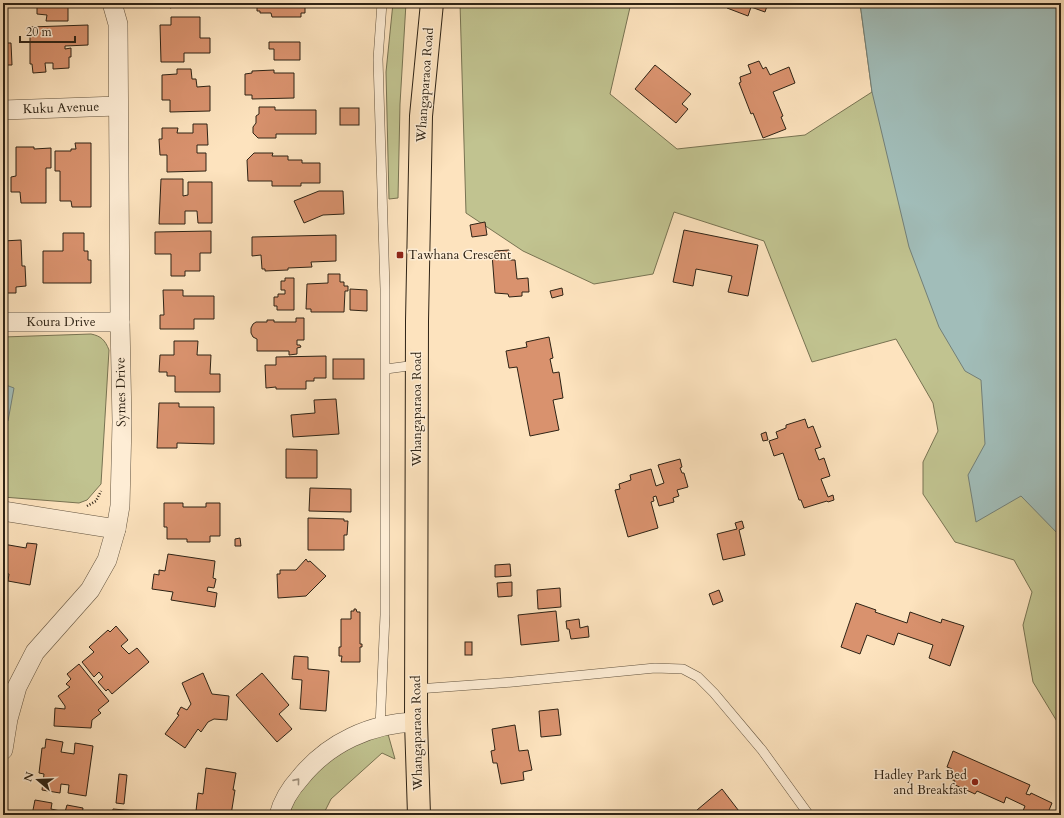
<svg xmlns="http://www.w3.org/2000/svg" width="1064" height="818" font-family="Cardo,serif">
	<rect width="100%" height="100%" fill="#fde3be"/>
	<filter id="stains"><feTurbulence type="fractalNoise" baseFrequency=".005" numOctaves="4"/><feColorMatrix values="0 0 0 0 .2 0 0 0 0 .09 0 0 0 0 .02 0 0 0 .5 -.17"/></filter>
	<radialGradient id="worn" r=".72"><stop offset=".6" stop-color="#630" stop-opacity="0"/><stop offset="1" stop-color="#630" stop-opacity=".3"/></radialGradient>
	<g fill="#c1c390" stroke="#787352">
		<path d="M393,3H406L400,104L398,198L389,199L386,72Z"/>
		<path d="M460,3H631L610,94L677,149L805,135L872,92L860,3H1061V728L1033,682L1023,625L1032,592L1014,560L955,542L923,494V462L938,431L933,403L896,339L812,362L764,241L674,212L653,274L594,284L523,251L466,213Z"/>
		<path d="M91,334C101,336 105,340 109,350L101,484L87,500L79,503L3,497V337Z"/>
		<path d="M388,734L395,759L382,753L331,799L323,815H289L298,791L324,761L355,742Z"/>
	</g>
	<g fill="#a1bdb9" stroke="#737f77">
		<path d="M860,3H1061V537L1021,496L976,522L968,475L985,444L981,380L965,371L939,327L909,247L872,92Z"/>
		<path d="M3,384L14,388L8,421L3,424Z"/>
	</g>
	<g fill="#d9926e" stroke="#2e2315">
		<path d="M37,3H72V7H68V21H46L47,15L37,14Z"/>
		<path d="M156,3H187L170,8L168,4L158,7Z"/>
		<path d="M257,3H305V13H301V17H272L271,13H260V11H257Z"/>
		<path d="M729,3H768L765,12L751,7L748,16L727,8Z"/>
		<path d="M171,17H200V38H210V53H184V62H161L160,25H171Z"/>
		<path d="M3,23H6L7,43H11L12,65H3Z"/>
		<path d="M88,25V45L65,46V49L71,48V57H69V68L53,69V63H45L46,72L33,73L32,64H30V27Z"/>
		<path d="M269,42H300V60H274V49H269Z"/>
		<path d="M759,61L763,69L766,67L770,75L789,67L795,83L773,92L783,116L781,117L786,129L763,138L753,113L751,114L739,83L741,82L740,77L751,73L748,65Z"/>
		<path d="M655,65L691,94L682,104L688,109L676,123L635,89Z"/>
		<path d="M177,69H191L192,79H196L197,87L210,86V111L170,112V100H162V75L177,74Z"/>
		<path d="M274,70V73H294V98L252,99V95H245V74L252,73V71Z"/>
		<path d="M259,107H275V110H316V134H276V138H258L253,133V127L256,123V116L259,114Z"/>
		<rect x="340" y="108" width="19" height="17"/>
		<path d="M193,124H207L208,145H197V153H206V171L167,172V155H160L159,139H162V128H178L177,133H193Z"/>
		<path d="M75,143H91V207H72L71,201H60V171H55V151H71V149H76Z"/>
		<path d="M16,147H34V149L51,148V168H46V203H21L20,192H11V177L16,176Z"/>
		<path d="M254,153H273L272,156H288V160H302V163H320V183H301V186H272V181H248L247,160Z"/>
		<path d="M161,179H183V196L188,195V182H212V223H198L197,211H185V224H159Z"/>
		<path d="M319,191H343L344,214L323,215L304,223L294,201Z"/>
		<path d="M485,222L487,235L472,237L470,225Z"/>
		<path d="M684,230L758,245L748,296L728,292L732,276L696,269L693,286L673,282Z"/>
		<path d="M211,231V253H200V271H185V276H171V254H155V232Z"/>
		<path d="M63,233H84V251H88V260H91V283H43V251H63Z"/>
		<path d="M336,235V261L311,262L312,267L288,268V270L265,271V269H262L261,255L252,256V237Z"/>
		<path d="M21,240L22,266H25L26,286L16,287V293H3V241Z"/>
		<path d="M509,250V260H515L517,279L528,278L529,292H522V296L509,297L508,294L495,293L492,254H495V251Z"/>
		<path d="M328,274H340V282H344V286H348V291H345L344,312H311V309H306L307,284L328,283Z"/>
		<path d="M285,278H294V310H277V306H274V297H278V294H285V290H281V281H285Z"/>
		<path d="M562,288L563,295L552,298L550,291Z"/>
		<path d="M350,289L367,290V311L350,310Z"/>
		<path d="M163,290H183V296H214V319H194V329H160V315H164Z"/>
		<path d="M296,318H304V340H297V345H300L301,347L297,348V354L289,355V351H257V339L253,337L251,333V328L253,324L256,322H267V320H274V322H296Z"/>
		<path d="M549,337L553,358L550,359L553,373L559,372L563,398L553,400L559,430L530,436L517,367L509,368L506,351L527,347L526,342Z"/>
		<path d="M174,341H198L197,355H211L210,374H220V392H175V376H167V372H159L160,355H174Z"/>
		<path d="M326,356V378H314V381H306V389H276V387L266,388L265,365H276V357Z"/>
		<rect x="333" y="359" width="31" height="20"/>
		<path d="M336,399L339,434L293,437L291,415L315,413L314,400Z"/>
		<path d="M159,403H179V407H214V444L177,443V448H157Z"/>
		<path d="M805,419L808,428L813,426L821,447L815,449L819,460L824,458L830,476L821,479L828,497L833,495L834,500L828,502L827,501L804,508L801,500H799L783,453L774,456L769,441L778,438L776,432L786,428V425Z"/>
		<path d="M766,432L768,440L763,441L761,434Z"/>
		<path d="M286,449L317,450V478H286Z"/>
		<path d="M680,459L682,467L680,468L682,473H684L688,487L677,490L679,496L673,498L674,502L659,506L656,496L653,497L654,501L651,502L658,528L628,537L615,490L620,489L619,484L631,480L630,475L651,469L656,486L664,483L658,465Z"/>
		<path d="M310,488L351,489V512L309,511Z"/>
		<path d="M164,503H183V507H206V503H220V536H210V542H187V539H167V527H164Z"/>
		<path d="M308,518L344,519V521H348L347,535H344V550H308Z"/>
		<path d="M742,521L744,528L739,530L745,555L723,560L717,534L737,529L735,523Z"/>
		<path d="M240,538L241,546H235V539Z"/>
		<path d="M27,543L37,544L30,585L8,581L9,574L3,573V544L26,548Z"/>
		<path d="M168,554L215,561L213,578L216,579L214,588L208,587L207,591L217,593L215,607L171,600L173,592L152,589L154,574L159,575V570L165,571Z"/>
		<path d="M306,559L308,562L310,561L326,576L306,596L278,598L277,574H280V570H296Z"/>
		<path d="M510,564L511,576L495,577V565Z"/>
		<path d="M512,582V596L498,597L497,583Z"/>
		<path d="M560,588L561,607L538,609L537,590Z"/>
		<path d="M719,590L723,601L713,605L709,594Z"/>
		<path d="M856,603L876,610L875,612L907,623L910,612L941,623L942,619L964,626L950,666L929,658L933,645L898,633L894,645L867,635L860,654L841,647Z"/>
		<path d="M354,609H356L357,612H360V644H362V647H360V662H341L342,656H339V647H341V619H351V611H354Z"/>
		<path d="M556,611L559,641L521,645L518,615Z"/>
		<path d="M579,619L580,628L588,626L589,637L571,639L569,629H567L566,621Z"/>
		<path d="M116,626L128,640L121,646L129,654L137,648L149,662L112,694L108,689L106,691L98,682L103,677L99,672L94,677L82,662L94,652L89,647L108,630L110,632Z"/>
		<rect x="465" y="642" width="7" height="13"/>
		<path d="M294,656L308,657V669L329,671L326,711L300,709L302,680L292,679Z"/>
		<path d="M79,664L109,701L98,710L101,713L92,720L91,728L54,726L55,708L65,709V706L58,696L70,687L66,684L71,679L67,674Z"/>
		<path d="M203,673L212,694L229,696L227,720L214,719L208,722L201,732L198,729L185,748L165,734L179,715L177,714L181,707L187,710L191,704L182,683Z"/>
		<path d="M262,673L289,705L279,714L292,729L277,742L236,695Z"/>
		<path d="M558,709L561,735L541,737L539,711Z"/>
		<path d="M515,725L519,751L528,750L532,770L523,772L524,780L501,784L497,763H493L491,751L495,750L492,729Z"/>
		<path d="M46,739L63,742L61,752L74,754L75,743L93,746L86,796L68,793L69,785L61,784L60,793L42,790L44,774L39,773L42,748H45Z"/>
		<path d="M953,751L1030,785L1026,794L1030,795L1031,793L1052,803L1047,815H1032L1023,811L1025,806L1006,797L1004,803L977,791L975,794L953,784L955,781L949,778L952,769L947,767Z"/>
		<path d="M206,768L236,773L233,790H235L231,815L196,811L198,793L203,794Z"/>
		<path d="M119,774L127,775L124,804L116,803Z"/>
		<path d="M722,789L742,815H701L697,810Z"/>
		<path d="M35,800L52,803L51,809L65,812L67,805L83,808L82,815H32Z"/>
		<path d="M113,809L136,811L135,815H112Z"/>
	</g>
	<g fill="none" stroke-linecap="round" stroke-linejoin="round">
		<g stroke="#62533f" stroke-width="10">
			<g id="service">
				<path d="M386,369L416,365"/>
				<path d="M417,689L513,682L655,668L683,669L698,677L714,693L762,750L809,815"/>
				<path d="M380,727L385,615V289L378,59L382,3"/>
			</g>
		</g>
		<g stroke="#62533f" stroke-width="20">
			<g id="minor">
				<path d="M3,110L118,106"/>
				<path d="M3,322H120"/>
				<path d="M3,511L116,529"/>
				<path d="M3,750L8,719L17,687L35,652L90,590L107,560L116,529L120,506L122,422L120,322L118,24L112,3"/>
				<path d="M279,815C283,800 290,789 300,778C328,743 371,723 416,722"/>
			</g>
		</g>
		<g stroke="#2e2315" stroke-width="24">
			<path id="primary" d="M419,815L416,722L417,321L421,116L432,3"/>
		</g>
		<path stroke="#2e2315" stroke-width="2.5" stroke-dasharray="1 2" stroke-linecap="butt" d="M87,506L96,501L101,491"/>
		<use href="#service" stroke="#feedd5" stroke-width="9"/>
		<use href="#minor" stroke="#feedd5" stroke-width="19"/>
		<use href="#primary" stroke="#fde3be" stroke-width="22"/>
	</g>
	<defs><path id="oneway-chevron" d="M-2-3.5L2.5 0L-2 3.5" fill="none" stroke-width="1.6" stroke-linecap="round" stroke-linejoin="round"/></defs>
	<use stroke="#a0927f" href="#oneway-chevron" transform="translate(297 781) rotate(-51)"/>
	<g fill="#8f2418" stroke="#feedd5" stroke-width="1.5">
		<rect x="396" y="251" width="8" height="8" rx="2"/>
		<circle cx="975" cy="782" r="4"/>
	</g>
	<g text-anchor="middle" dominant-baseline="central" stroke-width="3" stroke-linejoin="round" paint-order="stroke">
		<g font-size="13" fill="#2e2315" stroke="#feedd5">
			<text transform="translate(425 85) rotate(-86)">Whangaparaoa Road</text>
			<text transform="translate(61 108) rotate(-2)">Kuku Avenue</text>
			<text x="61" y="322">Koura Drive</text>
			<text transform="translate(121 392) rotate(-91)">Symes Drive</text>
			<text transform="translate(417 409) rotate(-90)">Whangaparaoa Road</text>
			<text transform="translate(417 733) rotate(-91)">Whangaparaoa Road</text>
		</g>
		<g font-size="13" fill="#2e2315" stroke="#feedd5" text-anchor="start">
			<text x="408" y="255">Tawhana Crescent</text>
			<text x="967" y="775" text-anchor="end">Hadley Park Bed<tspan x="967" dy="15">and Breakfast</tspan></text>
		</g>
	</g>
	<rect width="1064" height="818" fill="none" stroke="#fde3be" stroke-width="16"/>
	<rect x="4" y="4" width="1056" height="810" fill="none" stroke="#2e2315" stroke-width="2"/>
	<rect x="8" y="8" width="1048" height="802" fill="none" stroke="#2e2315"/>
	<g transform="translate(38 780) rotate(289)" stroke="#feedd5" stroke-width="3" paint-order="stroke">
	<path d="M0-3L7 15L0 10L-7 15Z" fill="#2e2315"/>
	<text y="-6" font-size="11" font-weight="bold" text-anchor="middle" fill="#2e2315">N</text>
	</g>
	<path d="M20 36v6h55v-6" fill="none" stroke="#2e2315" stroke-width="2"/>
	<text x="26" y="36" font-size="12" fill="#2e2315" stroke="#feedd5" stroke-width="3" paint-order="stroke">20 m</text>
	<rect width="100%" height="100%" filter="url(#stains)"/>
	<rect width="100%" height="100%" fill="url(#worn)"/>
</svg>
